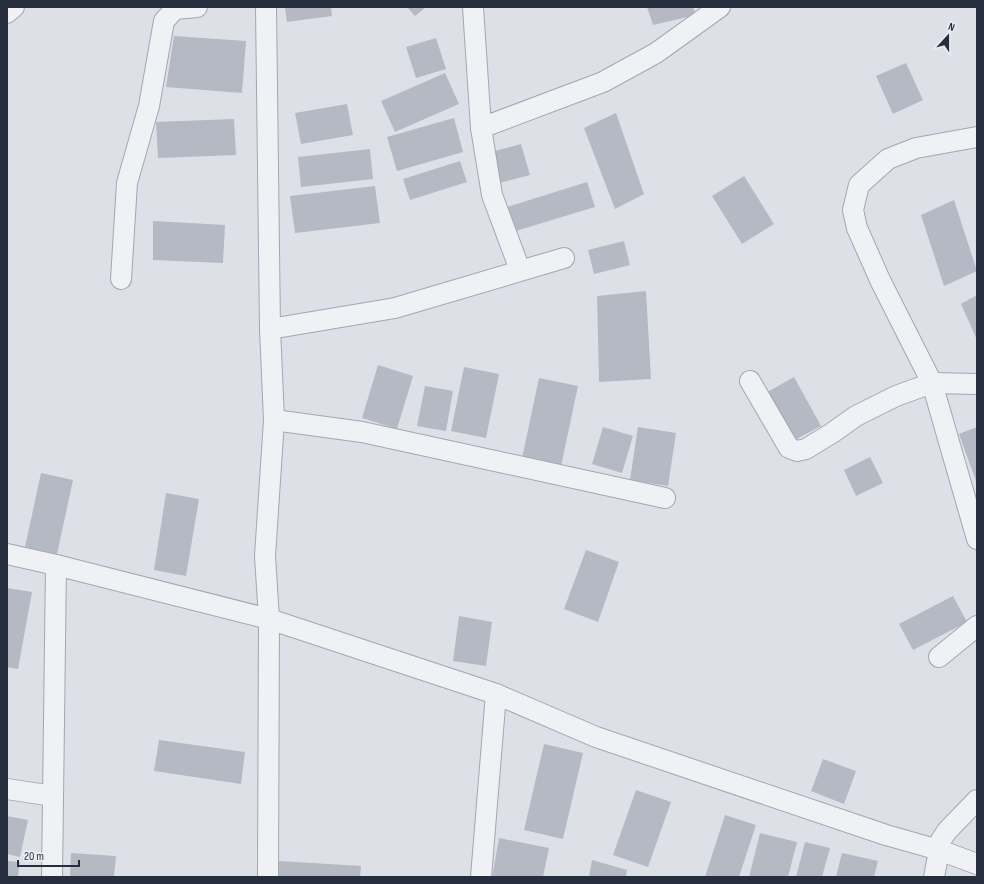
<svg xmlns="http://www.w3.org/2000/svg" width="984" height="884" font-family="'Sofia Sans Condensed',sans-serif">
	<rect width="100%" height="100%" fill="#dde0e7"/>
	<g fill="#b4b9c4">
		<path d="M285,7H331L332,16L287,22Z"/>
		<path d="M407,7H426L415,16Z"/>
		<path d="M647,7H693L696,15L653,25Z"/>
		<path d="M174,36L246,41L242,93L166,87Z"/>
		<path d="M436,38L446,69L416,78L406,47Z"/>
		<path d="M906,63L923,100L893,114L876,76Z"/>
		<path d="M445,73L459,104L395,132L381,101Z"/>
		<path d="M347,104L353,135L301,144L295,113Z"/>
		<path d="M616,113L644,194L615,209L584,128Z"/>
		<path d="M454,118L463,152L397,171L387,137Z"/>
		<path d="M234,119L236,155L158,158L156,122Z"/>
		<path d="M521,144L530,175L499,183L491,152Z"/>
		<path d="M370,149L373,179L301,187L298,157Z"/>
		<path d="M460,161L467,182L410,200L403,179Z"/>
		<path d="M744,176L774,224L742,244L712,196Z"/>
		<path d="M587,182L595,207L509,233L501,209Z"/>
		<path d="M375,186L380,223L295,233L290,196Z"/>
		<path d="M954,200L977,271L944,286L921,215Z"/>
		<path d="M153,221L225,225L223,263L153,260Z"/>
		<path d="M624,241L630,265L594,274L588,250Z"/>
		<path d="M646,291L651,379L599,382L597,296Z"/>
		<path d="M977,295V340L961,304Z"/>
		<path d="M378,365L413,376L397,429L362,418Z"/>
		<path d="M464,367L499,374L486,438L451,431Z"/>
		<path d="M794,377L821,426L791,442L764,394Z"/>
		<path d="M539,378L578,386L560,471L521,463Z"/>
		<path d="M425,386L453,391L446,431L417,426Z"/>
		<path d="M603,427L633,436L622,473L592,464Z"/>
		<path d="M638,427L676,433L668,486L630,480Z"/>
		<path d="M977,427V484L959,434Z"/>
		<path d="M870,457L883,483L856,496L844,470Z"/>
		<path d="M41,473L73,480L57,554L25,547Z"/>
		<path d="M166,493L199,499L186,576L154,570Z"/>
		<path d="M586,550L619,562L598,622L564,609Z"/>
		<path d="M7,588L32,592L18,669L7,667Z"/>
		<path d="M953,596L967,622L913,650L899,624Z"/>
		<path d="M459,616L492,622L486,666L453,661Z"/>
		<path d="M159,740L245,752L241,784L154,771Z"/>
		<path d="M544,744L583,753L563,839L524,830Z"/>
		<path d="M823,759L856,771L844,804L811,791Z"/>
		<path d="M636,790L671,802L648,867L613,855Z"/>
		<path d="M725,815L756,825L739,877H705Z"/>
		<path d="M7,816L28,820L20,857L7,854Z"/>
		<path d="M760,833L797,842L788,877H749Z"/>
		<path d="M499,838L549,848L543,877H492Z"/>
		<path d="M805,842L830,848L822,877H796Z"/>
		<path d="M71,853L116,856L114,877H70Z"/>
		<path d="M842,853L878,861L874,877H836Z"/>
		<path d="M592,860L627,870L626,877H589Z"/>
		<path d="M7,861L20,862L18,877H7Z"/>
		<path d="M279,861L361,866L360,877H278Z"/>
	</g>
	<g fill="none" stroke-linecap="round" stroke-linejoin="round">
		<g stroke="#a2a7b1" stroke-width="22">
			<g id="minor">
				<path d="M266,7L270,329L274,420L265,556L269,619L268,877"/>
				<path d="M473,7L481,128L492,195L520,270"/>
				<path d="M7,13L14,7"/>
				<path d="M481,128L603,82L656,53L720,7"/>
				<path d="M977,137L916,148L888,159L859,185L853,210L857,228L880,280L932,383L977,539"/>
				<path d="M121,279L127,183L149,106L164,21L175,9L197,7"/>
				<path d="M270,329L395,308L564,258"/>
				<path d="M750,381L789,448L797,451L806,449L832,433L856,416L896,396L932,383L977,384"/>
				<path d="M274,420L362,432L665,498"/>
				<path d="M7,554L56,565L269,619L496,694L596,737L886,835L939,850L977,864"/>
				<path d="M939,657L977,626"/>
				<path d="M7,789L53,796"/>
				<path d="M52,877L56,565"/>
				<path d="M481,877L496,694"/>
				<path d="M934,877L941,840L947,831L977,800"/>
			</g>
		</g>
		<use href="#minor" stroke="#eff1f5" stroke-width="20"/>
	</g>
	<rect width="984" height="884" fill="none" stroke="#262e3e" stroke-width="16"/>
	<g transform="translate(948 36) rotate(21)" stroke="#eceff5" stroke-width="3" paint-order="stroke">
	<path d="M0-3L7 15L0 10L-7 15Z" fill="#262e3e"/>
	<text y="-6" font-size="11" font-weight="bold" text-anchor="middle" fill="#262e3e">N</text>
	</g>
	<path d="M18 860v6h61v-6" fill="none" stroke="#262e3e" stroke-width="2"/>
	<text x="24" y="860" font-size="12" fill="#262e3e" stroke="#eceff5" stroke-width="3" paint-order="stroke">20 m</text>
</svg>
